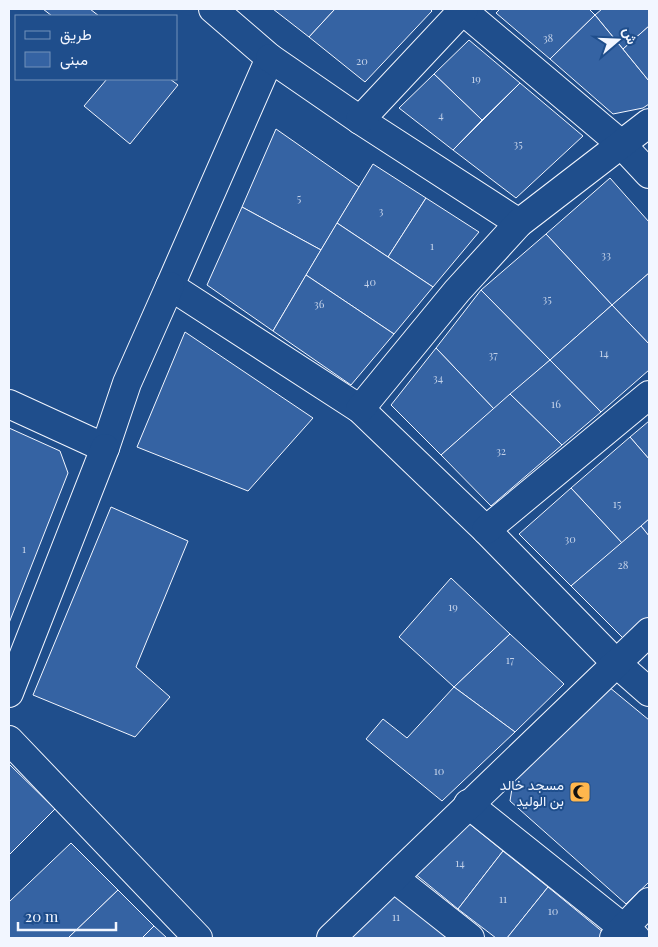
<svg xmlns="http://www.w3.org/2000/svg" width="658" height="947" font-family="'Playfair Display',Vazirmatn,serif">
	<rect width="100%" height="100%" fill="#1f4e8c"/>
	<g fill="#3563a3" stroke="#f2f6ff">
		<path d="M43,9H90L99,16H52Z"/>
		<path d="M273,9H335L309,37Z"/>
		<path d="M335,9H430L432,11L365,82L309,37Z"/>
		<path d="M500,9H589L595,15L550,59L496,13Z"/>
		<path d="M602,9H649V26L623,49L595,15Z"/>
		<path d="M595,15L649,81V104L643,108L613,114L550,59Z"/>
		<path d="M649,26V81L623,49Z"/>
		<path d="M469,40L520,83L482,120L434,74Z"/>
		<path d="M434,74L482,120L453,150L399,108Z"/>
		<path d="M107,79H170L178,85L130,144L84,106Z"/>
		<path d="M520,83L583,136L516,198L453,150Z"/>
		<path d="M276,129L359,187L321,250L242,207Z"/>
		<path d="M373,164L426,198L388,257L337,223Z"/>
		<path d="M610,178L649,222V273L612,305L546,234Z"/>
		<path d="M426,198L479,232L433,287L388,257Z"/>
		<path d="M242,207L321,250L273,331L207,285Z"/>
		<path d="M337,223L433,287L394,334L306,275Z"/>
		<path d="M546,234L612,305L550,360L481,290Z"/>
		<path d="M649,273V344L612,305Z"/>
		<path d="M306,275L394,334L351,385L273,331Z"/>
		<path d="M481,290L550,360L494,409L436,348Z"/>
		<path d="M612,305L649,344V370L601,412L550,360Z"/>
		<path d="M185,332L313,418L248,491L137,447Z"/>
		<path d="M436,348L494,409L441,455L391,405Z"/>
		<path d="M550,360L601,412L562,445L510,394Z"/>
		<path d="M510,394L562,445L491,506L441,455Z"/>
		<path d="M649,421V459L630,437Z"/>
		<path d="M9,428L60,451L68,473L9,623Z"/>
		<path d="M630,437L649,459V519L622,543L571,488Z"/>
		<path d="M571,488L622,543L571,586L519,534Z"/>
		<path d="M111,507L188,541L136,667L170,697L135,737L33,695Z"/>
		<path d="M649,519V536L641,526Z"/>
		<path d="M641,526L649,536V617L624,639L571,586Z"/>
		<path d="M451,578L510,634L454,687L399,637Z"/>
		<path d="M510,634L564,684L515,732L454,687Z"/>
		<path d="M454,687L515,732L442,801L366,739L383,719L407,738Z"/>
		<path d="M609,687L649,720V882L626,904L510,801L513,782Z"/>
		<path d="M10,765L55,809L9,855V766Z"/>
		<path d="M467,822L503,851L458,909L414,873Z"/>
		<path d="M71,843L118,890L68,938H9V902Z"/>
		<path d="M503,851L548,887L507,938H496L458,909Z"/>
		<path d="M548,887L604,933L600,938H507Z"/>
		<path d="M118,890L154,926L142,938H68Z"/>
		<path d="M393,893L449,938H348Z"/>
		<path d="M154,926L167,938H142Z"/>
	</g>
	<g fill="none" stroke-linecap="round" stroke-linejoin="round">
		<g stroke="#f2f6ff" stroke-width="30">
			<g id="street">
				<path d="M213,9L270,58L170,286L360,409L486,530L616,663L649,692"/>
				<path d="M461,9L621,144L649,174"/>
				<path d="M270,58L360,120L519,223"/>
				<path d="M360,120L464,9"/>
				<path d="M9,404L105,448L127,383L170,286"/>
				<path d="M360,409L457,291L519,223L649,123"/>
				<path d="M486,530L649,395"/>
				<path d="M9,693L105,448"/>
				<path d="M9,740L198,938"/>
				<path d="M468,804L636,938"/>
				<path d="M394,878L470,938"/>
				<path d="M331,938L649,632"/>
				<path d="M614,938L649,902"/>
			</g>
		</g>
		<use href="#street" stroke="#1f4e8c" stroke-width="28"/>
	</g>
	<defs>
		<g id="mosque-square" transform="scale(1.125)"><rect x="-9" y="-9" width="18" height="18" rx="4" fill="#ffb74d" stroke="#1f4e8c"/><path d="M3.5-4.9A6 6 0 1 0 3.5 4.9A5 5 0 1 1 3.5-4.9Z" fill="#111"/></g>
	</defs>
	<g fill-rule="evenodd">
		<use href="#mosque-square" x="580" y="792"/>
	</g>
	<g text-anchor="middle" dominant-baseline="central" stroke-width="4" stroke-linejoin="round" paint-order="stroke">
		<g font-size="11" fill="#c3d1e8">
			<text x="548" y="37">38</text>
			<text x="362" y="60">20</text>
			<text x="476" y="78">19</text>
			<text x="441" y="114">4</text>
			<text x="518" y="143">35</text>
			<text x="299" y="197">5</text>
			<text x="381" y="210">3</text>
			<text x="432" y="245">1</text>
			<text x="606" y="254">33</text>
			<text x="370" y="281">40</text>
			<text x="547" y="298">35</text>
			<text x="319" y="303">36</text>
			<text x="604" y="352">14</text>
			<text x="493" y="354">37</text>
			<text x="438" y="377">34</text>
			<text x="556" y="403">16</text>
			<text x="501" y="450">32</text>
			<text x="617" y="503">15</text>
			<text x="570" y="538">30</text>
			<text x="24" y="548">1</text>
			<text x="623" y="564">28</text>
			<text x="453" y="606">19</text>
			<text x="510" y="659">17</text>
			<text x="439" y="770">10</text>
			<text x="460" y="862">14</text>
			<text x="503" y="898">11</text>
			<text x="553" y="910">10</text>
			<text x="396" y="916">11</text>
		</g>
		<g font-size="14" fill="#f2f6ff" stroke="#1f4e8c" text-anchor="end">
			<text x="564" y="784">مسجد خالد<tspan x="564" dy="16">بن الوليد</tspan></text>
		</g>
	</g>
	<rect width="658" height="947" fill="none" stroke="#f2f6ff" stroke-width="20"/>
	<rect x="15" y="15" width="162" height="65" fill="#1f4e8c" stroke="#7391ba"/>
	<rect x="25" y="31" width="25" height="8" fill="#1f4e8c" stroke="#7391ba"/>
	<text x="60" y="40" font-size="15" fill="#f2f6ff">طريق</text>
	<rect x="25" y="52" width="25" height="15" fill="#3563a3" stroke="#7391ba"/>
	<text x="60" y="65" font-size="15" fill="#f2f6ff">مبنى</text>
	<g transform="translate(618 40) rotate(71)" stroke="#1f4e8c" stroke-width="4" paint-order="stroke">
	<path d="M0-4L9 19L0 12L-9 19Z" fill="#f2f6ff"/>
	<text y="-8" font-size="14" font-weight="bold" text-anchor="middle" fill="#f2f6ff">ش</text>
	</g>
	<path d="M18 922v8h98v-8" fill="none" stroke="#f2f6ff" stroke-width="2.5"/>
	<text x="25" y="922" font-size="15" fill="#f2f6ff" stroke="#1f4e8c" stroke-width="4" paint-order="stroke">20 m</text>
</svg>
